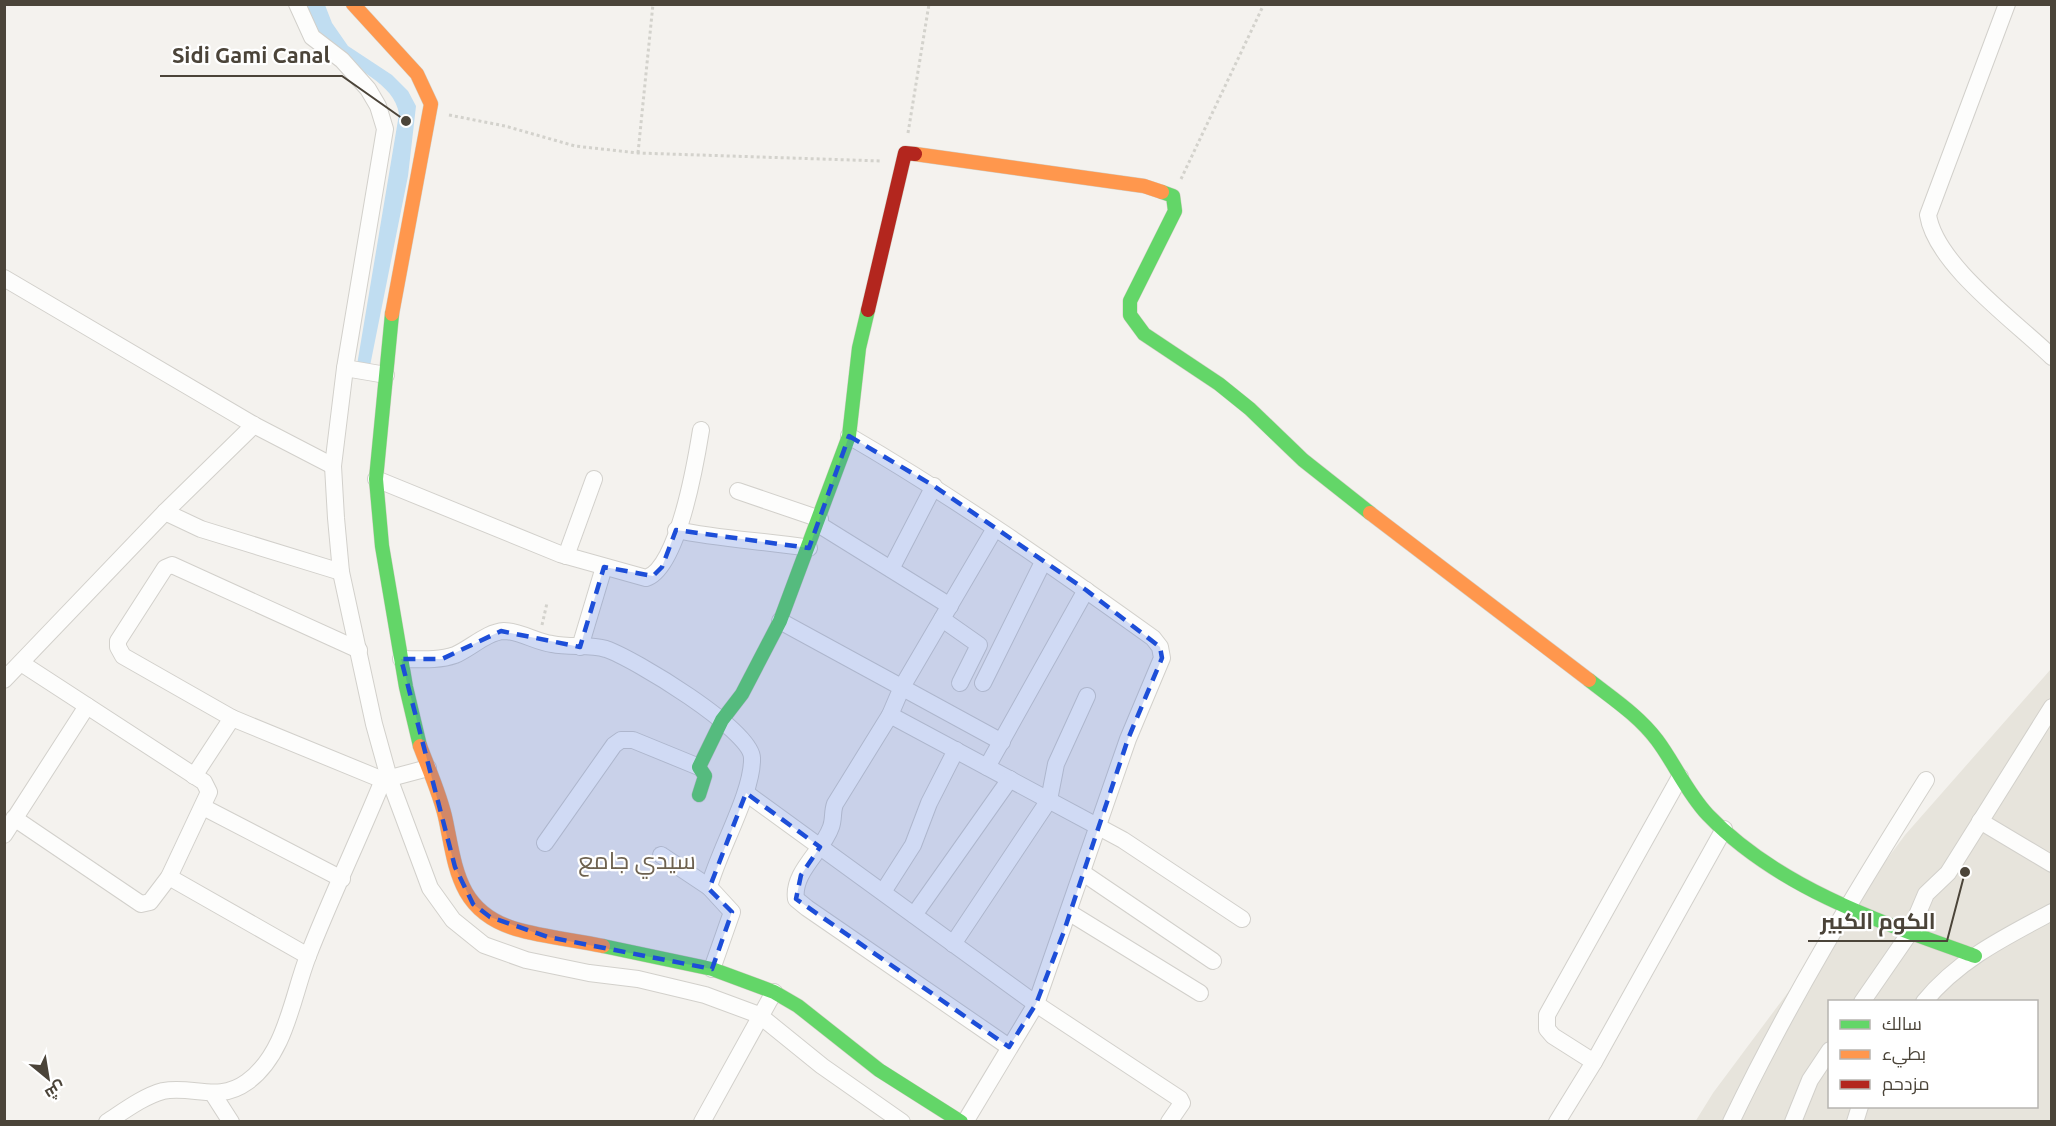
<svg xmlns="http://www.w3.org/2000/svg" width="2056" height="1126" font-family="Ubuntu,Cairo,sans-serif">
	<rect width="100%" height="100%" fill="#f4f2ee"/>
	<path fill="#e7e4dc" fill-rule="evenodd" d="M2051,669V1121L1695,1122L1713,1093L1905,835ZM1830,1002H2036V1106H1830Z"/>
	<path fill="#c0ddf1" d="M305,5H325L332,23L348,46L392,75L408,91L416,106L408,176L370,366L356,371L399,114C395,83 352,69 331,48C319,37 311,20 305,5Z"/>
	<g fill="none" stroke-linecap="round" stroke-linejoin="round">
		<g stroke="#d2d0cb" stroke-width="18">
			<g id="street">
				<path d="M297,4L312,37L342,60L368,89L378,106L385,129L345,368L333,466L336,518L341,572L374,724L389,778L430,888L453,920L484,945L526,960L589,973L638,979L705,995L759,1015L822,1066L902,1122"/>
				<path d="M2007,4L1928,215C1936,265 2015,321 2052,357"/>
				<path d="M4,278L254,425L333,466"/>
				<path d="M345,368L386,375"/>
				<path d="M849,436C954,497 1054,567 1153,638L1160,647L1162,658L1128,739L1036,1004L965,1122"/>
				<path d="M376,479L560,554L646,578C678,569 696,461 701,430"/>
				<path d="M738,491L820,519"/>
				<path d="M165,512L201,529L341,572"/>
				<path d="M818,524L950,606"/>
				<path d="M676,530C720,539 765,541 809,548"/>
				<path d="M994,530L902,687L890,715L835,804C832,812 834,819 831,827C823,851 792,872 796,899L807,908L1009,1047"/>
				<path d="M566,556L594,479"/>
				<path d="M891,569L934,486"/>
				<path d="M942,619L979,645L960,683"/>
				<path d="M780,621L1002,742"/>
				<path d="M580,647L604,567"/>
				<path d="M359,650L172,565L165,568L118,641V647L123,656L232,718L383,780L428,768"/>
				<path d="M401,659C419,659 438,661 455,655C471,648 487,632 504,631C520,631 536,642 552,644C570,648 589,644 606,649C633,658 752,730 752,758C753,792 719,850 709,887L732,912L712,969"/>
				<path d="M4,680L165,512L254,425"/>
				<path d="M983,683L1043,562"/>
				<path d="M890,715L1123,840L1242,919"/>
				<path d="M987,767L1086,590"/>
				<path d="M194,776L232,718"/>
				<path d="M746,793L1036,1004L1180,1099L1182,1103L1169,1122"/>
				<path d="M203,807L342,879"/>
				<path d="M14,818L141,904L150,902L169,877L209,792L204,782L21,663"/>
				<path d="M1980,821L2052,864"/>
				<path d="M4,835L87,706"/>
				<path d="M545,843L614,745L621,740H633L699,767"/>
				<path d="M661,855L709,887"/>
				<path d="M1083,873L1213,961"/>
				<path d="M169,877L308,956"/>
				<path d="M883,892L913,845L929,803L956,750"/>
				<path d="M1070,913L1200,993"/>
				<path d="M914,915L1010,779"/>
				<path d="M953,944L1049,800L1056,764L1087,696"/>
				<path d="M1862,1002L1909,934L1926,894L1948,873L2052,707"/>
				<path d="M1924,1002C1958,960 2005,937 2052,912"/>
				<path d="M1594,1062L1553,1036L1547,1029V1015L1680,777"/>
				<path d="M213,1094L231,1122"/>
				<path d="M107,1122C124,1111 144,1096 163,1091C193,1085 218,1103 247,1082C286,1054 292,997 308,956C331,897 359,839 383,780"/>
				<path d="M702,1122L774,992"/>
				<path d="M1557,1122L1594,1062L1724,829"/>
				<path d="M1731,1122C1788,1003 1856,891 1926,780"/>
				<path d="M1793,1122L1810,1080L1830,1050"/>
				<path d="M1855,1122L1860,1106"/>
			</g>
		</g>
		<g stroke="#d3cfc5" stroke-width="15">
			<g id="fast">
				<path d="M1162,192L1173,196L1175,211L1130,301V315L1144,334L1219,384L1250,409L1303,460L1370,513"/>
				<path d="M392,314L376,479L382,546L406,687L420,746"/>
				<path d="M1589,680C1613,699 1638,715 1657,740C1675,764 1687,793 1708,815C1778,888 1882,923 1975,956"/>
				<path d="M699,795L705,776L699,767L722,720L742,694L780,621L849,436L859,348L868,310"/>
				<path d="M603,946L712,969L774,992L798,1006L879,1070L961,1122"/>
			</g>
		</g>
		<g stroke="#d3cfc5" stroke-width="15">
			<g id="slow">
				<path d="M353,4L417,74L431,104L392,314"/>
				<path d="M915,154L1144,186L1162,192"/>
				<path d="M1370,513L1589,680"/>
				<path d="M420,746C429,770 441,796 446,821C456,870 459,912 516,929C544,937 574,940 603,946"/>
			</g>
		</g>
		<g stroke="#d3cfc5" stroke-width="15">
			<path id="jam" d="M868,310L905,153L915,154"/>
		</g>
		<g stroke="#d3d2cc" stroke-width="3" stroke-dasharray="3 3" stroke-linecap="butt">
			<path d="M449,115L505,126L575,146L638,153L882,161"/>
			<path d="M908,133L929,4"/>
			<path d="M638,153L653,4"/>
			<path d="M1181,179L1264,4"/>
			<path d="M542,625L547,603"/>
		</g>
		<use href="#street" stroke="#fdfdfc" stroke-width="16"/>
		<use href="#fast" stroke="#63d668" stroke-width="14"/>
		<use href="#slow" stroke="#ff974d" stroke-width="14"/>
		<use href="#jam" stroke="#b3261e" stroke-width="14"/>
	</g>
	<path fill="#1d4ed8" fill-opacity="0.2" stroke="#1d4ed8" stroke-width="4.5" stroke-dasharray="12 8" stroke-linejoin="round" d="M849,436L934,486L1086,590L1160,647L1162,658L1128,739L1063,934L1036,1004L1009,1047L796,899L801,875L820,847L746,793L709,889L732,912L712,969L548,937L490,917L473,904L455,867L401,659H442L501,631L580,647L604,567L653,576L662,567L676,530L809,548Z"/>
	<g text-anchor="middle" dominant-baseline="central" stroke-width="4.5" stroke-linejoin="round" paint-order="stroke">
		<g font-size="24" fill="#6e6250" stroke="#fff">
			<text x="637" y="860">سيدي جامع</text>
		</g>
	</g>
	<path fill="none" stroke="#4b4439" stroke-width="2" d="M406 121L342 76H160M1965 872L1947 941H1808"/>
	<g fill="#4b4439" stroke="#fff" stroke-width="2">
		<circle cx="406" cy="121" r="6"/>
		<circle cx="1965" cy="872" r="6"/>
	</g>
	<g font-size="22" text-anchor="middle" font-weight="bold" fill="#4b4439" stroke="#fff" stroke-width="4.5" stroke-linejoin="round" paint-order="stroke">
		<text x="251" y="63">Sidi Gami Canal</text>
		<text x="1878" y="929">الكوم الكبير</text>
	</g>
	<rect width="2056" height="1126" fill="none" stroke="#4b4439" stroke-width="12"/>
	<rect x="1828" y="1000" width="210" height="108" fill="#ffffff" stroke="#b7b4b0" stroke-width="1.5"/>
	<rect x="1840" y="1020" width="30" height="9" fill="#63d668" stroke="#b7b4b0" stroke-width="1.5"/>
	<text x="1882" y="1030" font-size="18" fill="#4b4439">سالك</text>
	<rect x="1840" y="1050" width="30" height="9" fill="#ff974d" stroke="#b7b4b0" stroke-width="1.5"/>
	<text x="1882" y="1060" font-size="18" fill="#4b4439">بطيء</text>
	<rect x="1840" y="1080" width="30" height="9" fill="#b3261e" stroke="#b7b4b0" stroke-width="1.5"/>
	<text x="1882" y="1090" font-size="18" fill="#4b4439">مزدحم</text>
	<g transform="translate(48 1078) rotate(150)" stroke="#ffffff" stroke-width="4.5" paint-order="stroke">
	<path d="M0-4.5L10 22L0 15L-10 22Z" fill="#4b4439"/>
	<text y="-9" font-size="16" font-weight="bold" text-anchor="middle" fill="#4b4439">ش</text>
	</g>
</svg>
